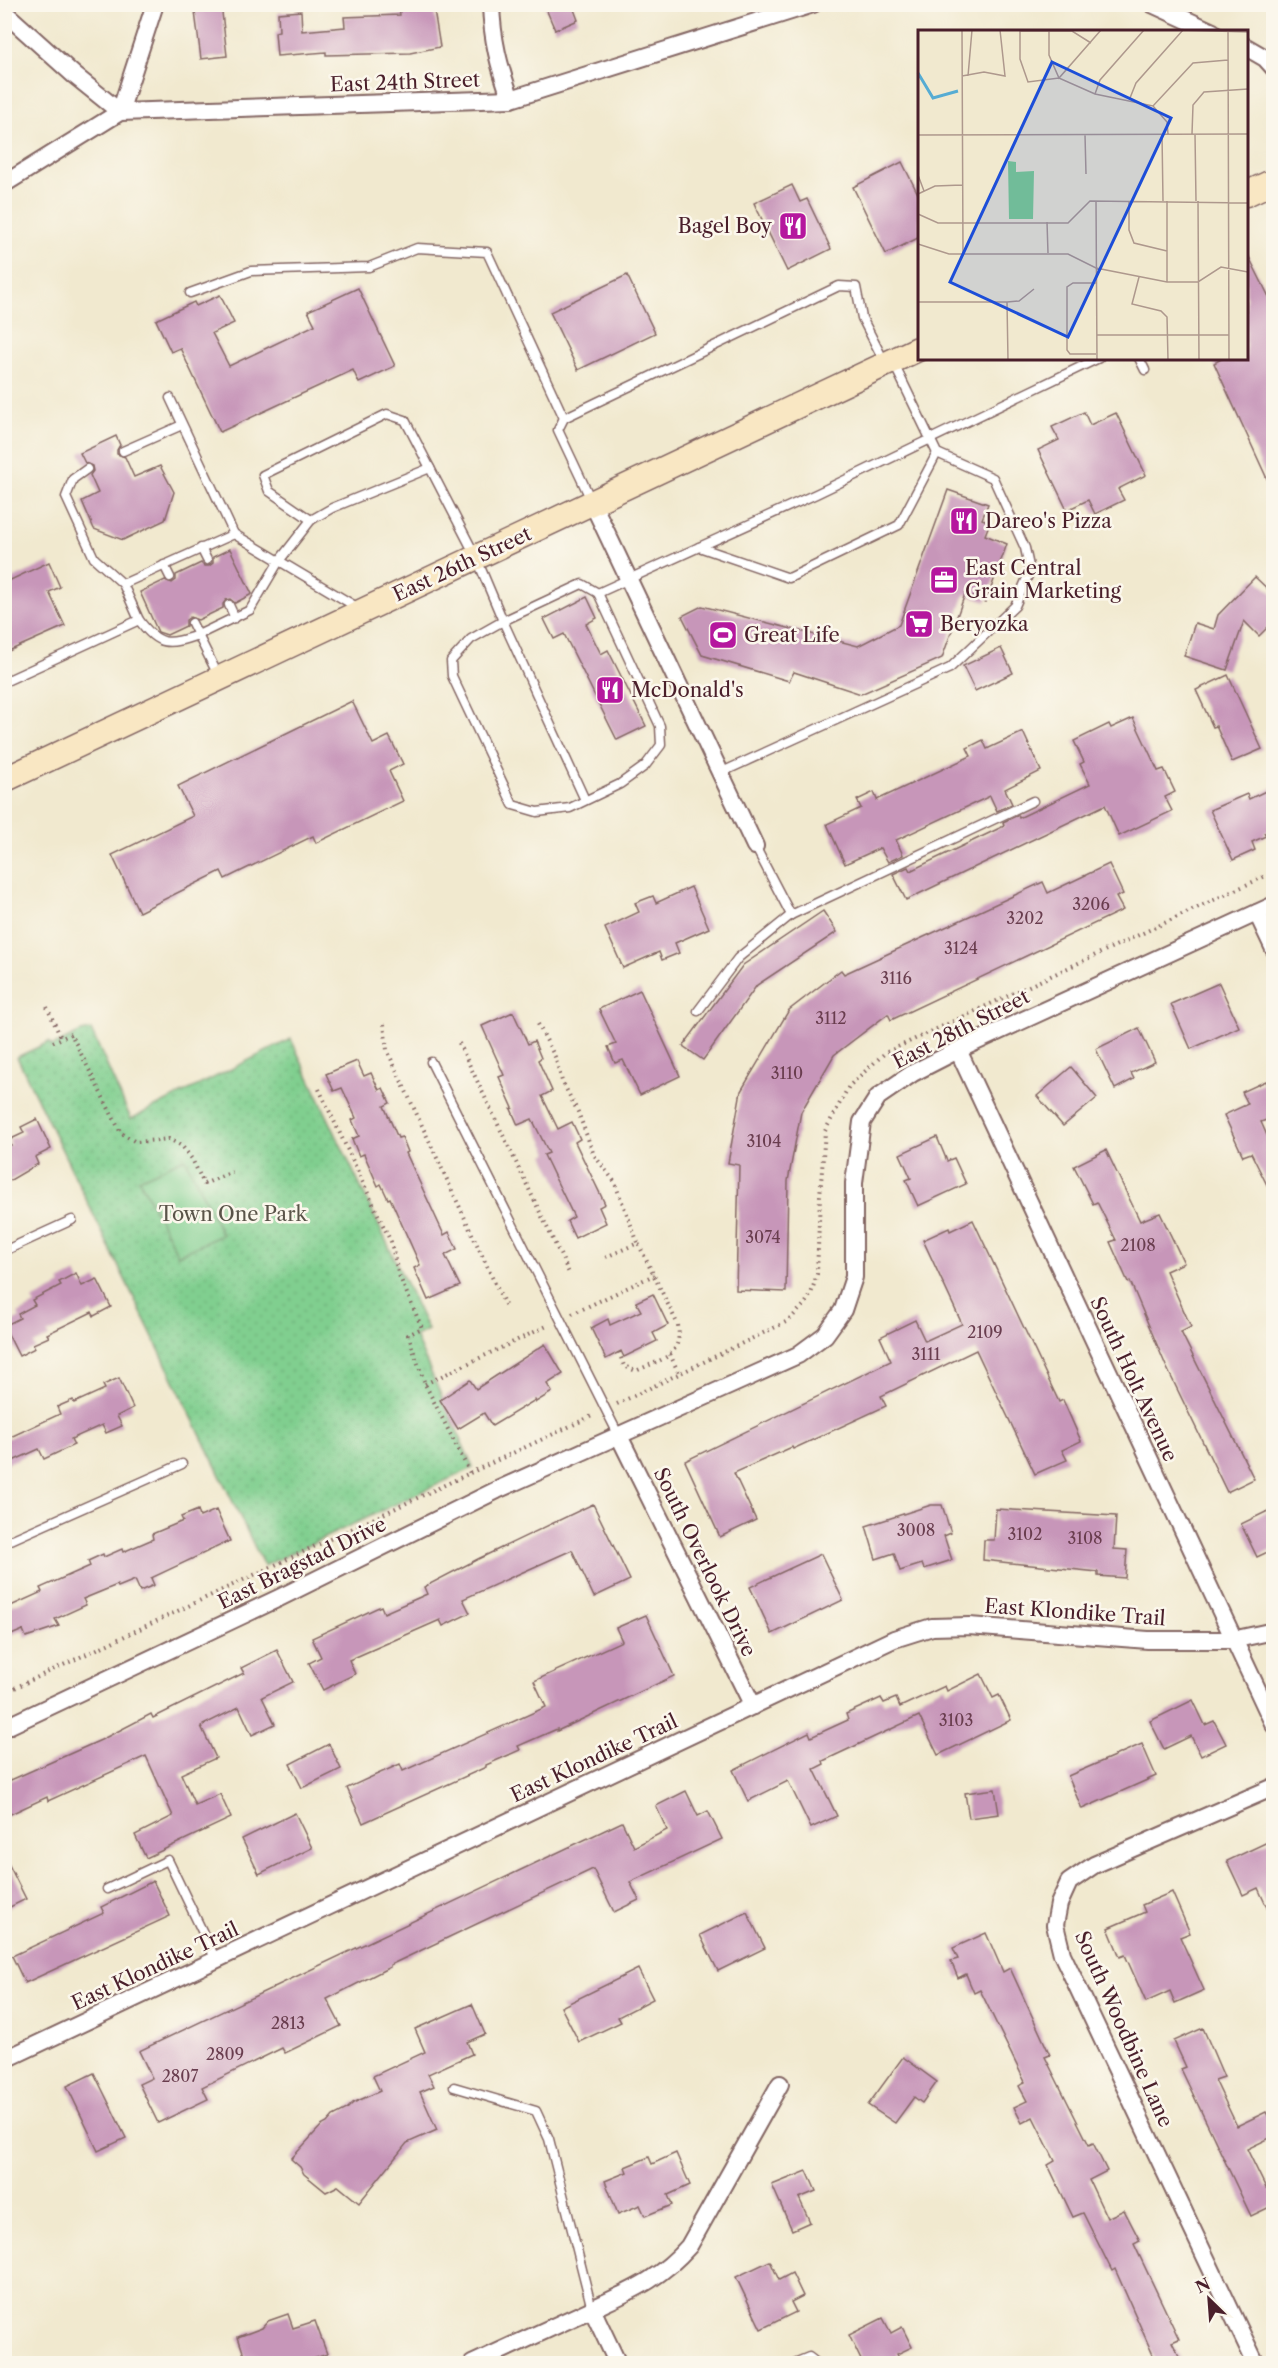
<svg xmlns="http://www.w3.org/2000/svg" width="1278" height="2368" font-family="'Libre Caslon Text',serif">
	<defs>
		<pattern id="park-dots" width="8" height="8" patternUnits="userSpaceOnUse" patternTransform="scale(1.5)"><rect width="8" height="8" fill="#80cf8f"/><path d="M2 2h.1M6 6h.1" fill="none" stroke="#70b17c" stroke-width="1.8" stroke-linecap="round"/></pattern>
	</defs>
	<rect width="100%" height="100%" fill="#fbf7ec"/>
	<filter id="ink" filterUnits="userSpaceOnUse"><feTurbulence type="fractalNoise" baseFrequency=".0167" numOctaves="2"/><feDisplacementMap in="SourceGraphic" scale="12" xChannelSelector="R" yChannelSelector="G"/><feConvolveMatrix kernelMatrix="1 2 1 2 8 2 1 2 1" color-interpolation-filters="sRGB"/></filter>
	<filter id="wash" filterUnits="userSpaceOnUse"><feTurbulence type="fractalNoise" baseFrequency=".008" numOctaves="4" result="noise"/><feDisplacementMap in="SourceGraphic" scale="24" xChannelSelector="R" yChannelSelector="G"/><feGaussianBlur stdDeviation="1.35" result="paint"/><feColorMatrix in="noise" values="0 0 0 0 0 0 0 0 0 0 0 0 0 0 0 0 0 1.4 0 .05"/><feComposite in="paint" operator="in"/></filter>
	<g filter="url(#wash)">
		<rect width="100%" height="100%" fill="#f1e9cf"/>
		<path fill="url(#park-dots)" stroke="#65775d" stroke-width="1.5" d="M91,1030L131,1119L291,1039L428,1330L415,1336L473,1468L264,1566L17,1057L49,1042L52,1046L81,1032Z"/>
		<path fill="#80cf8f" stroke="#65775d" stroke-width="1.5" d="M185,1158L222,1235L178,1255L139,1179Z"/>
		<g id="blocks">
			<g fill="#c796b9">
				<path d="M194,4H221L227,56L201,59Z"/>
				<path d="M399,4H433L440,47L410,53L326,55V52L277,56L275,32L279,31L278,13L301,11L302,31L345,27L344,17L400,15Z"/>
				<path d="M544,4H572L578,20L555,30Z"/>
				<path d="M902,162L920,198V237L886,254L853,187Z"/>
				<path d="M792,185L800,202L807,199L831,249L787,271L754,203Z"/>
				<path d="M1246,251L1274,307V494L1214,363L1223,358H1246Z"/>
				<path d="M627,275L655,333L578,370L550,312Z"/>
				<path d="M358,288L395,366L359,383L353,370L220,432L180,348L171,352L156,320L194,302L196,306L220,295L234,323L212,333L229,366L315,325L308,311Z"/>
				<path d="M1084,412L1090,425L1116,413L1146,475L1118,489L1124,500L1095,514L1088,500L1067,510L1038,450L1059,440L1052,427Z"/>
				<path d="M116,436L120,445L117,450V454L125,457L134,477L160,466L174,492L165,520L123,540L94,529L82,501L98,493L90,475L93,471L92,466L85,463L80,453Z"/>
				<path d="M948,490L988,504L982,519L990,522L985,535L1007,544L986,602L965,594L942,658L861,694L794,672L789,681L702,655L682,616L702,606L858,646L899,625Z"/>
				<path d="M230,549L252,594L235,603L230,599L226,600L223,604V608L198,620L190,617L186,620V626L167,635L158,632L140,592L165,580L172,583L176,580V575L201,563L204,566H209L213,563V557Z"/>
				<path d="M49,562L60,587L49,592L65,626L4,653V583Z"/>
				<path d="M1255,577L1274,595V621L1259,636L1244,621L1227,670L1184,656L1195,623L1214,629L1218,615Z"/>
				<path d="M587,597L597,618L586,624L601,654L608,650L646,726L617,740L564,634L554,639L544,619Z"/>
				<path d="M1001,648L1013,673L975,691L963,666Z"/>
				<path d="M1228,675L1262,749L1232,762L1216,726L1213,727L1196,690Z"/>
				<path d="M352,701L373,744L389,736L403,764L389,771L403,801L316,843L313,836L225,879L221,871L139,912L112,855L193,816L178,786Z"/>
				<path d="M1133,718L1158,771L1164,769L1175,792L1165,797L1172,811L1119,836L1105,805L906,900L893,874L908,867L910,871L1004,826L1003,822L1018,815L1019,818L1090,784L1080,764L1084,762L1074,741L1109,724L1111,728Z"/>
				<path d="M1023,732L1041,771L1005,789L1012,804L997,811L990,796L896,840L903,855L888,862L880,848L845,864L827,824L861,808L857,800L874,792L877,800L971,756L967,748L983,740L987,749Z"/>
				<path d="M1274,787V829L1264,833L1266,836L1252,842L1255,850L1233,860L1210,810L1247,794L1249,799Z"/>
				<path d="M1109,864L1123,894L1116,897L1123,910L891,1020L888,1014L834,1055L801,1112L788,1181L786,1292L736,1290L739,1165L728,1163L741,1091L789,1010L841,970L844,974L1043,882L1048,893Z"/>
				<path d="M691,887L709,928L675,943L679,953L662,960L659,952L623,968L605,928L639,912L635,903L653,896L656,903Z"/>
				<path d="M823,911L837,932L757,985L703,1060L683,1046L743,965Z"/>
				<path d="M1219,983L1239,1027L1191,1049L1171,1004Z"/>
				<path d="M640,990L680,1076L640,1095L623,1060L615,1063L608,1047L616,1044L599,1009Z"/>
				<path d="M513,1012L528,1044L534,1041L541,1058L538,1060L552,1091L542,1096L558,1129L572,1122L580,1139L575,1142L605,1204L599,1207L606,1223L575,1238L567,1221L574,1217L544,1155L549,1153L532,1119L518,1125L511,1109L513,1108L499,1077L504,1075L482,1026Z"/>
				<path d="M1139,1028L1155,1062L1131,1073L1134,1079L1115,1089L1096,1049Z"/>
				<path d="M357,1061L364,1076L371,1073L379,1090L383,1088L390,1103L384,1106L398,1138L402,1137L408,1152L406,1153L444,1235L449,1232L457,1249L445,1255L460,1286L428,1300L414,1268L420,1265L390,1198L388,1199L381,1184L378,1186L364,1154L359,1156L352,1139L359,1136L352,1120L356,1118L342,1088L334,1091L326,1074Z"/>
				<path d="M1071,1067L1097,1098L1063,1126L1037,1096Z"/>
				<path d="M1266,1081L1274,1098V1117L1261,1122L1274,1151V1199L1251,1153L1243,1156L1224,1115L1248,1104L1242,1092Z"/>
				<path d="M37,1119L51,1149L35,1157L38,1164L4,1184V1147L11,1145L9,1140L24,1133L21,1127Z"/>
				<path d="M937,1137L947,1161L954,1158L966,1184L918,1206L906,1180L911,1178L900,1154Z"/>
				<path d="M1106,1150L1140,1221L1160,1213L1184,1263L1166,1271L1191,1327L1181,1332L1254,1479L1227,1492L1166,1366L1130,1281L1128,1282L1110,1242L1116,1240L1097,1202L1093,1204L1074,1166Z"/>
				<path d="M973,1220L1059,1402L1063,1400L1081,1441L1062,1450L1067,1460L1035,1474L976,1350L881,1396L886,1406L793,1449L792,1447L734,1473L756,1520L720,1537L685,1461L891,1361L880,1337L915,1320L925,1341L962,1324L923,1240L949,1228L950,1231Z"/>
				<path d="M76,1273L82,1286L97,1279L111,1307L94,1316L92,1312L47,1334L49,1337L33,1344L35,1348L19,1356L4,1326L20,1318L18,1314L35,1305L32,1300L61,1285L59,1282Z"/>
				<path d="M653,1294L668,1325L653,1333L657,1341L624,1357L621,1351L606,1359L591,1328L608,1319L610,1325L641,1311L636,1302Z"/>
				<path d="M545,1344L563,1374L547,1384L552,1392L536,1402L535,1400L492,1426L484,1413L458,1429L440,1400L470,1380L476,1389Z"/>
				<path d="M119,1378L133,1408L117,1416L122,1426L106,1433L102,1425L71,1439L74,1445L44,1459L39,1449L4,1465V1440L60,1414L57,1407L73,1400L74,1403L105,1389L103,1385Z"/>
				<path d="M593,1504L630,1580L594,1597L572,1550L463,1599L470,1613L443,1626L440,1620L349,1660L355,1674L323,1690L309,1663L321,1657L312,1638L381,1606L384,1613L427,1594L424,1587L478,1559Z"/>
				<path d="M931,1505H942L951,1533L944,1536L952,1560L924,1569L922,1564L900,1571L894,1553L876,1559L866,1526Z"/>
				<path d="M1274,1508V1549L1257,1557L1241,1524Z"/>
				<path d="M996,1509L1116,1516L1114,1549L1127,1550L1125,1578L1098,1576V1572L983,1560L984,1540H994Z"/>
				<path d="M198,1510L200,1517L216,1510L230,1541L151,1578L154,1585L140,1591L135,1580L118,1587L117,1585L83,1599L86,1605L55,1619L59,1626L26,1637L23,1630L4,1638V1609L42,1592L40,1588L90,1566L88,1561L103,1554L104,1557L122,1549L123,1552L153,1539L152,1534L183,1521L181,1517Z"/>
				<path d="M821,1554L843,1600L772,1634L750,1587Z"/>
				<path d="M646,1615L674,1676L557,1731V1729L518,1746L520,1750L486,1765V1767L363,1823L347,1788L400,1764L403,1771L546,1707L534,1681L622,1641L616,1628Z"/>
				<path d="M277,1650L293,1682L262,1697L275,1724L252,1735L239,1707L201,1726L216,1758L181,1774L195,1805L220,1794L231,1818L146,1858L135,1835L173,1816L146,1756L48,1801L47,1797L4,1817V1783L101,1740L151,1714L153,1718L244,1673L241,1668Z"/>
				<path d="M981,1674L993,1698L999,1695L1011,1720L938,1755L919,1716L823,1761L824,1764L814,1769L837,1816L811,1828L788,1781L748,1801L733,1770L809,1732L811,1737L848,1720L846,1714L881,1698L884,1703L896,1698L900,1707L945,1686L947,1691Z"/>
				<path d="M1193,1700L1205,1725L1214,1721L1226,1744L1201,1756L1191,1736L1164,1749L1150,1721Z"/>
				<path d="M329,1744L341,1769L302,1788L290,1764Z"/>
				<path d="M1142,1744L1156,1776L1082,1809L1068,1776Z"/>
				<path d="M995,1789L999,1814L969,1818L965,1793Z"/>
				<path d="M686,1791L698,1816L708,1811L722,1839L630,1882L639,1900L614,1912L593,1869L390,1965V1967L327,1999L341,2026L285,2053L282,2048L202,2087L208,2099L158,2123L139,2084L152,2078L139,2051L622,1822L634,1847L667,1830L656,1806Z"/>
				<path d="M295,1813L312,1848L259,1874L242,1839Z"/>
				<path d="M1274,1839V1923L1258,1888L1243,1895L1227,1861Z"/>
				<path d="M4,1855L26,1899L4,1910Z"/>
				<path d="M153,1881L170,1916L25,1983L12,1956L104,1913L101,1907Z"/>
				<path d="M1172,1892L1190,1933L1180,1937L1204,1990L1175,2003L1170,1991L1146,2002L1125,1955L1120,1957L1108,1928L1145,1912L1142,1905Z"/>
				<path d="M747,1912L765,1948L718,1971L700,1935Z"/>
				<path d="M986,1933L1003,1972L1010,1968L1050,2055L1045,2057L1089,2145L1093,2143L1107,2171L1089,2180L1107,2218L1124,2210L1140,2241L1134,2244L1179,2339L1172,2342L1183,2364H1157L1115,2269L1112,2271L1083,2213L1073,2217L1048,2165L1055,2161L1033,2117L1022,2123L1014,2107L1027,2101L1019,2086L1025,2082L980,1990L974,1993L966,1974L958,1978L951,1961L958,1959L953,1948Z"/>
				<path d="M638,1969L653,1999L618,2017L621,2022L579,2042L561,2007Z"/>
				<path d="M472,2004L485,2034L467,2042L472,2054L428,2074L434,2086L420,2092L437,2130L407,2143L359,2203L338,2186L326,2192L304,2174L300,2167L291,2159L321,2126L327,2123L333,2116L347,2109L353,2103L380,2091L373,2076L425,2052L415,2029Z"/>
				<path d="M1203,2028L1224,2077L1215,2080L1237,2126L1266,2112L1274,2127V2136L1247,2149L1266,2188L1274,2185V2205L1251,2216L1181,2069L1186,2067L1174,2041Z"/>
				<path d="M903,2057L937,2082L922,2103L914,2097L895,2123L868,2105Z"/>
				<path d="M94,2073L126,2138L98,2151L67,2086Z"/>
				<path d="M676,2153L690,2185L668,2195L672,2205L645,2216L640,2205L618,2214L605,2181L627,2172L625,2167L649,2157L652,2164Z"/>
				<path d="M807,2171L816,2191L799,2198L810,2222L792,2230L772,2185Z"/>
				<path d="M770,2261L779,2280L792,2273L803,2296L791,2302L796,2312L761,2329L736,2277Z"/>
				<path d="M288,2314L293,2328L315,2321L327,2354L313,2359L314,2364H247L238,2337L262,2328L268,2321Z"/>
				<path d="M883,2318L891,2333L902,2327L912,2347L897,2354L902,2364H863L849,2335Z"/>
			</g>
		</g>
	</g>
	<g filter="url(#ink)">
		<use href="#blocks" fill-opacity="0" stroke="#846664" stroke-width="1.5"/>
		<g fill="none" stroke-linecap="round" stroke-linejoin="round">
			<g stroke="#846664" stroke-width="11">
				<g id="lane">
					<path d="M190,293L251,271L369,267L417,248L487,252L564,418"/>
					<path d="M1139,358L1145,370"/>
					<path d="M170,398L234,534"/>
					<path d="M123,451L182,425"/>
					<path d="M87,469L73,479L66,497L94,558L123,584"/>
					<path d="M592,502L558,430L564,418L839,286L856,287L862,318L885,363"/>
					<path d="M311,520L269,491L263,475L387,414L405,420L430,468"/>
					<path d="M699,547L789,578L899,525L937,453"/>
					<path d="M201,548L207,560"/>
					<path d="M164,565L170,577"/>
					<path d="M229,605L235,618"/>
					<path d="M139,620L123,584L234,534L360,609"/>
					<path d="M192,623L198,635L250,610L279,561L311,520L332,508L430,468L476,557L503,621L582,584L598,593L816,494L1099,358"/>
					<path d="M4,682L139,620C159,647 168,645 198,635L219,677"/>
					<path d="M720,773L950,668L1015,606L1030,571L1025,548L993,478L937,453L894,364"/>
					<path d="M585,800L503,621L471,639L451,661L452,676L513,805L537,812L570,808L620,784L645,766L661,745L660,726L598,593"/>
					<path d="M755,846L791,915L1033,801"/>
					<path d="M698,1011L738,958L791,915"/>
					<path d="M431,1062L619,1436"/>
					<path d="M4,1251L72,1220"/>
					<path d="M4,1543L182,1464"/>
					<path d="M107,1889L168,1860L216,1960"/>
					<path d="M454,2087L536,2111L549,2139L592,2309"/>
					<path d="M792,2364L809,2357L818,2364"/>
				</g>
			</g>
			<g stroke="#846664" stroke-width="20">
				<g id="street">
					<path d="M491,4C492,39 499,67 511,99"/>
					<path d="M1152,4L1213,32"/>
					<path d="M4,12L74,75L120,112L155,4"/>
					<path d="M1246,47L1265,58L1274,68"/>
					<path d="M4,184L120,112L511,99L813,4"/>
					<path d="M592,502L755,846"/>
					<path d="M1257,913L1274,949"/>
					<path d="M958,1050L1274,1725"/>
					<path d="M619,1436L753,1706"/>
					<path d="M4,1728L279,1598L497,1490L798,1355L825,1335L843,1310L854,1277V1183L862,1122L878,1097L913,1073L958,1050L1274,905"/>
					<path d="M4,2060L894,1639L932,1627L969,1626L1148,1640H1232L1274,1631"/>
					<path d="M592,2309C632,2290 659,2280 689,2246L780,2084"/>
					<path d="M472,2364L592,2309L618,2364"/>
					<path d="M1256,2364L1062,1954L1055,1925L1059,1904L1069,1882L1094,1865L1274,1787"/>
				</g>
			</g>
			<g stroke="#846664" stroke-width="27">
				<g id="secondary">
					<path d="M1246,194L1274,181"/>
					<path d="M4,780L920,348"/>
				</g>
			</g>
			<g stroke="#846664" stroke-width="4" stroke-dasharray="1.5 4.5" stroke-linecap="butt">
				<path d="M47,1007L61,1038"/>
				<path d="M384,1024L387,1050L505,1305"/>
				<path d="M538,1024L555,1057L562,1081L578,1112L594,1155L614,1181L638,1243L606,1257"/>
				<path d="M53,1042L71,1034L121,1133L136,1142L169,1139L182,1146L192,1159L204,1184L232,1172"/>
				<path d="M459,1043L569,1273"/>
				<path d="M572,1314L654,1275"/>
				<path d="M619,1352L624,1366L636,1371C661,1359 683,1357 678,1325L638,1243"/>
				<path d="M670,1354L679,1374"/>
				<path d="M425,1384L549,1325"/>
				<path d="M617,1404L788,1321L805,1304L811,1294L817,1274L820,1196L825,1131L849,1086L885,1053L1274,872"/>
				<path d="M470,1473L594,1415"/>
				<path d="M4,1693L470,1473L425,1384L408,1335L422,1328L398,1273L391,1242L319,1089"/>
			</g>
			<use href="#lane" stroke="#fff" stroke-width="8"/>
			<use href="#street" stroke="#fff" stroke-width="16"/>
			<use href="#secondary" stroke="#f9e7c3" stroke-width="24"/>
		</g>
	</g>
	<defs>
		<g id="restaurant-square" transform="scale(1.5)"><rect x="-9" y="-9" width="18" height="18" rx="4" fill="#b5179e" stroke="#fbf7ec"/><path d="M-5-6h1v4h1v-4h1v4h1v-4h1v5L-1.5 .5V6h-2V.5L-5-1ZM5-6V6H3V1.5H1.5Q1.5-4 5-6Z" fill="#fff"/></g>
		<g id="office-square" transform="scale(1.5)"><rect x="-9" y="-9" width="18" height="18" rx="4" fill="#b5179e" stroke="#fbf7ec"/><path d="M-6-3h4V-5.5h4V-3h4V5H-6ZM-1-4.5V-3h2v-1.5ZM-6 0V1H6V0Z" fill="#fff"/></g>
		<g id="supermarket-square" transform="scale(1.5)"><rect x="-9" y="-9" width="18" height="18" rx="4" fill="#b5179e" stroke="#fbf7ec"/><path d="M-6-5.5h2.5l.6 2H6L4.5 2H-2.5L-4.4-4H-6ZM-1.5 3.2a1.3 1.3 0 1 0 .1 0ZM3 3.2a1.3 1.3 0 1 0 .1 0Z" fill="#fff"/></g>
		<g id="stadium-square" transform="scale(1.5)"><rect x="-9" y="-9" width="18" height="18" rx="4" fill="#b5179e" stroke="#fbf7ec"/><path d="M0-5a6.5 5 0 1 0 0 10a6.5 5 0 1 0 0-10ZM-3.5-1.8h7v3.6h-7Z" fill="#fff"/></g>
	</defs>
	<g fill-rule="evenodd">
		<use href="#restaurant-square" x="793" y="226"/>
		<use href="#restaurant-square" x="964" y="521"/>
		<use href="#office-square" x="944" y="580"/>
		<use href="#supermarket-square" x="919" y="624"/>
		<use href="#stadium-square" x="723" y="635"/>
		<use href="#restaurant-square" x="610" y="690"/>
	</g>
	<g text-anchor="middle" dominant-baseline="central" stroke-width="5" stroke-linejoin="round" paint-order="stroke">
		<g font-size="16" fill="#693d4e">
			<text x="1091" y="904">3206</text>
			<text x="1025" y="918">3202</text>
			<text x="961" y="948">3124</text>
			<text x="896" y="978">3116</text>
			<text x="831" y="1018">3112</text>
			<text x="787" y="1073">3110</text>
			<text x="764" y="1141">3104</text>
			<text x="763" y="1237">3074</text>
			<text x="1138" y="1245">2108</text>
			<text x="985" y="1332">2109</text>
			<text x="926" y="1354">3111</text>
			<text x="916" y="1530">3008</text>
			<text x="1025" y="1534">3102</text>
			<text x="1085" y="1538">3108</text>
			<text x="956" y="1720">3103</text>
			<text x="288" y="2023">2813</text>
			<text x="225" y="2054">2809</text>
			<text x="180" y="2076">2807</text>
		</g>
		<g font-size="20" fill="#4a1f2b" stroke="#fbf7ec">
			<text transform="translate(405 82) rotate(-2)">East 24th Street</text>
			<text transform="translate(462 564) rotate(-25)">East 26th Street</text>
			<text transform="translate(961 1029) rotate(-27)">East 28th Street</text>
			<text transform="translate(1134 1379) rotate(65)">South Holt Avenue</text>
			<text transform="translate(705 1562) rotate(64)">South Overlook Drive</text>
			<text transform="translate(302 1563) rotate(-26)">East Bragstad Drive</text>
			<text transform="translate(1075 1612) rotate(4)">East Klondike Trail</text>
			<text transform="translate(594 1758) rotate(-25)">East Klondike Trail</text>
			<text transform="translate(155 1966) rotate(-25)">East Klondike Trail</text>
			<text transform="translate(1124 2029) rotate(66)">South Woodbine Lane</text>
		</g>
		<g font-size="20" fill="#4a1f2b" stroke="#fbf7ec" text-anchor="start">
			<text x="772" y="226" text-anchor="end">Bagel Boy</text>
			<text x="985" y="521">Dareo's Pizza</text>
			<text x="965" y="568">East Central<tspan x="965" dy="23">Grain Marketing</tspan></text>
			<text x="940" y="624">Beryozka</text>
			<text x="744" y="635">Great Life</text>
			<text x="631" y="690">McDonald's</text>
		</g>
		<g font-size="20" fill="#5a5449" stroke="#fbf7ec">
			<text x="233" y="1214">Town One Park</text>
		</g>
	</g>
	<g transform="translate(918 30)">
		<rect width="330" height="330" fill="#f1e9cf"/>
		<path d="M90,131L98,132V142L116,141L115,189H91Z" fill="#80cf8f"/>
		<path fill="none" stroke="#56acd3" stroke-width="3" d="M0,43L15,68L40,61"/>
		<path fill="none" stroke="#ae988d" stroke-width="1.5" d="M44,0L45,224M102,0V29L110,52L141,48L177,64L235,76L275,33L310,30M261,0L330,2M310,0L311,330M102,1H154L173,13M131,1V25L141,48L183,0M44,46L66,42L87,46L82,0M50,46L54,0M177,64L182,50L226,0M212,68L218,53L265,0M235,76L249,92L250,104M244,104L245,171M274,104L275,75L286,62L330,59M277,104L278,171M0,105L330,104M167,105L168,144M0,119V145L6,161M0,164L17,156L44,155M178,171L179,330M211,171V200L216,213L249,221M249,171V252M280,171L281,330M0,184L20,193H150L172,171L330,173M129,192L130,223M0,214L31,224H150L178,238L249,252H280L303,237L330,242M221,247L214,274L243,281L249,287L250,330M178,253H155L149,257V320L152,324H178M0,272H89L90,330M89,272L101,271L116,259M179,305H311"/>
		<path fill="#1d4ed8" fill-opacity="0.15" stroke="#1d4ed8" stroke-width="3" d="M134,32L253,88L150,307L32,252Z"/>
		<rect width="330" height="330" fill="none" stroke="#4a1f2b" stroke-width="3"/>
	</g>
	<rect width="1278" height="2368" fill="none" stroke="#fbf7ec" stroke-width="24"/>
	<g transform="translate(1209 2299) rotate(335)" stroke="#fbf7ec" stroke-width="4.5" paint-order="stroke">
	<path d="M0-4.5L10 22L0 15L-10 22Z" fill="#4a1f2b"/>
	<text y="-9" font-size="16" font-weight="bold" text-anchor="middle" fill="#4a1f2b">N</text>
	</g>
</svg>
